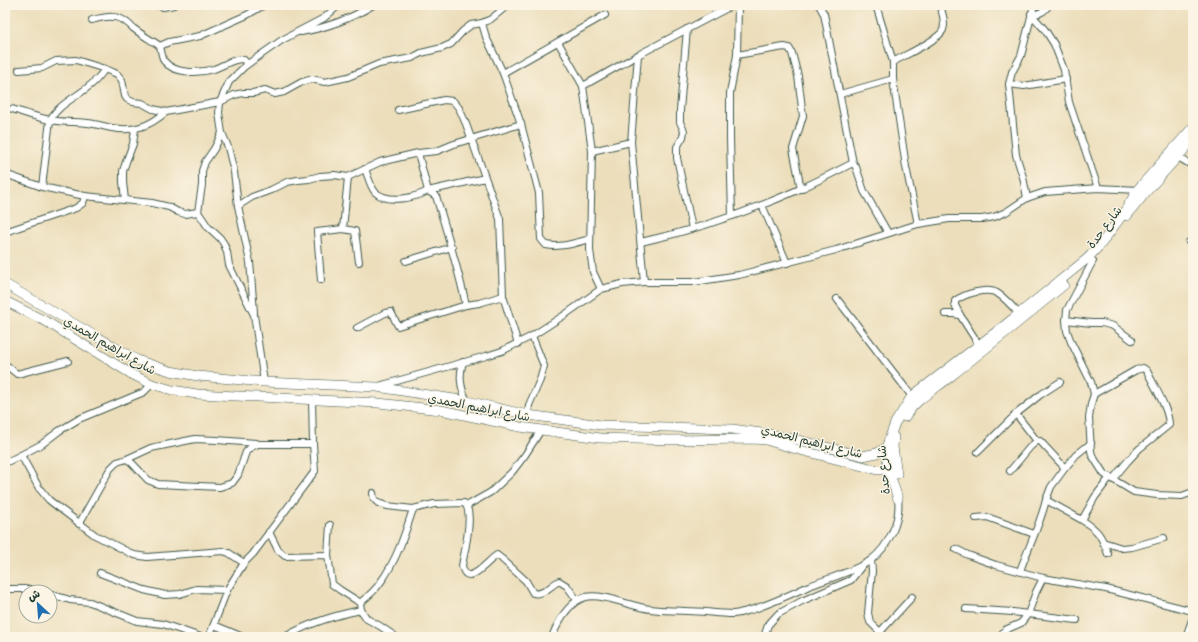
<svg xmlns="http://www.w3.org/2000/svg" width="1198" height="642" font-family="Delius,'Playpen Sans Arabic',sans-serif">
	<rect width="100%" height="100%" fill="#fcf5e5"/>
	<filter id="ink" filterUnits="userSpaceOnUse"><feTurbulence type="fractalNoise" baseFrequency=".025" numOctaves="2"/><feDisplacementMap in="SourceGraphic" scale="8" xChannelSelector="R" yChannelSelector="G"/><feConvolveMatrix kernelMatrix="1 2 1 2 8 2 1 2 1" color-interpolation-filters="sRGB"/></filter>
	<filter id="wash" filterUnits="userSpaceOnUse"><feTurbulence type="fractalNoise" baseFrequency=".012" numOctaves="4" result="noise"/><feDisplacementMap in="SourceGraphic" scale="16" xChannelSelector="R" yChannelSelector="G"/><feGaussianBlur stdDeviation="0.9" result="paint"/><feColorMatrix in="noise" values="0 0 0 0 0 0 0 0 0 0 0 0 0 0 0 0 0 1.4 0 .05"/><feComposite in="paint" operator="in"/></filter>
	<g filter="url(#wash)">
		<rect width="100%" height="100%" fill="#ecdebb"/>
	</g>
	<g filter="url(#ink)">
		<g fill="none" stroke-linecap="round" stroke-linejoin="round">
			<g stroke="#3e5548" stroke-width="8">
				<g id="minor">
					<path d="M158,5L163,7L174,5"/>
					<path d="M819,5L824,14L853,163L856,167L864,191L888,233"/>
					<path d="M876,5L893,62V79L906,167L918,224"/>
					<path d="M1031,14L1045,30L1054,44L1061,62L1064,70L1069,102L1098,188"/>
					<path d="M1031,14C1040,14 1044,12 1049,5"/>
					<path d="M92,20C103,17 116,14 126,22C129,24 131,26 133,28C142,35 151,40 160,46C161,51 162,57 164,61C175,75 200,73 214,69C225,65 232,59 243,59L246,62L245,66L282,40L324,18L339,5"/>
					<path d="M482,23L486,37L503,73L521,124L539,193L541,239L546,245C561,248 575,243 590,239"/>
					<path d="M687,29L680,110V122L684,131L683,137L677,147V158L692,228"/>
					<path d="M301,32C325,28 352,18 373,5"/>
					<path d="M558,42L583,86L592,151L590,250L593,272L601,289"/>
					<path d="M160,46L169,42L200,36L247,15L264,5"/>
					<path d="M638,55L631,142L644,282"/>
					<path d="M737,55L784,47L789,48L792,53L798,76L803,116L793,149L801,189"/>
					<path d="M893,62C903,56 939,40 943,30C946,22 942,13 940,5"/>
					<path d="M245,66L229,82L220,102L219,113L222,133L214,149L205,162L202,171V185L198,212L208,227L220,238L224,244L227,252L229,265L254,315L264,382"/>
					<path d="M19,70L42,68L56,61L76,60L105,69L117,74L122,80L125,96L127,99L133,102L142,103L153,109L166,112L220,102L234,95L243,93H253L265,90L275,94L284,92L302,82L312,79L325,82L348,77L379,64L412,58L421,53L442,48L451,44L463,31L471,25L482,23L491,19L508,5"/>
					<path d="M503,73L605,15"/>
					<path d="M1009,84L1024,86L1066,79"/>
					<path d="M583,86L638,55L733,5"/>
					<path d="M840,94L893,79"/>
					<path d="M12,109C25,113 38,118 51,120C65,123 80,121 94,124C100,125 106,127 112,128C134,132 150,126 166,112"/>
					<path d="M398,110L444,100L453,101L459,108L466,124L500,219L503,296L518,344"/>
					<path d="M222,133L228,147L234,172L238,206L250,262L254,312"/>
					<path d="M592,151L631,142"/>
					<path d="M418,153L428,191L436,196C447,232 458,268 466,305"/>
					<path d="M1178,157L1193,166"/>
					<path d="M365,169C368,176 370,186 375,192C388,204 414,198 428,191L485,178"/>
					<path d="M5,174L42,187L85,196L152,203L169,207L178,212L185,214L198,212"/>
					<path d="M42,187L50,120C58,105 75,98 88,87C95,82 100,76 105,69"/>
					<path d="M1027,198L1023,177L1016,155L1009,84L1012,72L1021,56L1034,5"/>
					<path d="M125,200L123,182V171L126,162L133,144L135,129"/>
					<path d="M762,205L787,263"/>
					<path d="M238,206L252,197L271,190L287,182L298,180L309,179L320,176L334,175L348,177L380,162L418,153L437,151L454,144L521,124"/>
					<path d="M732,216L730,139V93L737,55L738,5"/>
					<path d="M343,229L348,177"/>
					<path d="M5,232L76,208L83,203L85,196"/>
					<path d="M641,242C695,230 749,212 800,189C818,181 835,172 853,163"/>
					<path d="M1189,242L1193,238"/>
					<path d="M406,261L452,247"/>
					<path d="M1093,261L1067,310L1066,320L1067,331L1071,342L1091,382L1094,394"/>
					<path d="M321,280L317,232L343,229L355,231L359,262"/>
					<path d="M837,299L914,399"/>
					<path d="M945,314H954L960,315L979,345"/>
					<path d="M960,315L955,305V301C964,294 987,287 997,293C1005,298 1012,306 1018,313"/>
					<path d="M1066,320L1091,323H1102L1113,326L1132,340"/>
					<path d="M357,328L385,313L391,312L398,326L466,305L479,303L503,296"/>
					<path d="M463,362C459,376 460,387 467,401"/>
					<path d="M5,364L17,374L68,361"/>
					<path d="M379,386L486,356L502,351L532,336L566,314L601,289L622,284L644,282H694L739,275L836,250L918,224L949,219H982L994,217L1006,212L1027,198L1045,192L1098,188L1139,190"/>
					<path d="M1016,414L1037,441"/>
					<path d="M528,415L529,405L540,380L544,366L532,336"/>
					<path d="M978,452L1016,414L1040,395L1060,382"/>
					<path d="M21,455L39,488L49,500L58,507L95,535L134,555L147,557L223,551L229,553L244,563"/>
					<path d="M127,459L151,448L195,439L217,440L256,443"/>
					<path d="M5,463L21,455L42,444L59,431L79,419L144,392L152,384"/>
					<path d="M1065,468L1076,455L1091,443"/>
					<path d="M1010,471L1030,447L1037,441H1040L1065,468L1051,487L1046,500L1082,520L1095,497L1110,477"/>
					<path d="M1113,479L1127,462L1139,449L1169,425C1169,409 1154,386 1147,371L1143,368L1136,370L1094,394L1091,404L1089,418L1091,451L1092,455L1104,474L1134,492L1157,495L1182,496L1193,492"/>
					<path d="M373,493L374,499L378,503L387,506L413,509L434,504L464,503C475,511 464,553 462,566C467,590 489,559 497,555L502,559L526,581L533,593C543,596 551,585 559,581L567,586L577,600"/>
					<path d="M468,505L491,492L512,472L525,455L541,430"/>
					<path d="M976,518L987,517L1034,534"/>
					<path d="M1082,520C1099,531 1101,535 1108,554"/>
					<path d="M79,524L110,469L117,462L127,459L132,463L148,480L158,484L220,487L232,483L238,475L246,452L251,447L258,444H313"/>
					<path d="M269,532L278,550L285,556L328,555L332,584L340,590L356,600L360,603L361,610L367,619L380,626L396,637"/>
					<path d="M1103,542L1122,548L1132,547L1164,538"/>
					<path d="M956,549L968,555L996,565L1043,578L1106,589L1193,611"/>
					<path d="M328,555L330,525"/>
					<path d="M871,560L872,571L868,613L870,622L885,637"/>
					<path d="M1020,571C1028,548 1040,525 1046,500"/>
					<path d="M100,573L144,590L165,595L180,594L196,589L227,590"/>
					<path d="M5,589H30L40,592"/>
					<path d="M50,594L70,600L90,602L137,621L163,624L201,637"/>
					<path d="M360,603C367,597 375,591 380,583C396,562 405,534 413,509"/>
					<path d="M966,609L1013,612L1028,614L1036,592L1043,578"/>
					<path d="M214,625L243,637"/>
					<path d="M880,632L912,597"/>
					<path d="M209,637L227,590L244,563L253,554L315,471L313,444L312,399"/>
					<path d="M285,637C307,624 336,615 361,610"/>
					<path d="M552,637C558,622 569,601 586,597C603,593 632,607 651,609C663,611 675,610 687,611C703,611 718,614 733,614C738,614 743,612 747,611C769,605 789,595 809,586C827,579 856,571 871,560C888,547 901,521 898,499"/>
					<path d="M764,637L768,625L778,614L802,601L851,580L861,567"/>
					<path d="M999,637L1005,630L1021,623L1028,614L1077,620"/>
					<path d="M1186,637L1193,617"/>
				</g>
			</g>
			<g stroke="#3e5548" stroke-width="10">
				<g id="primary">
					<path d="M1127,216L1147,191L1193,140"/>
					<path d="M5,284L137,360L170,371L198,376L264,382L377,387L467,401L528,415L601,425L732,429L769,434L798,440L863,456L877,453L887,447"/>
					<path d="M5,301L47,322L133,375L152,384L172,390L197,394L378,403L441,410L520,427L600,438L669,440L754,439L766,440L796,449L878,470L896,469"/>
					<path d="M905,417C916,399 934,390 950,377C988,347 1026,316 1064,285"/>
					<path d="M894,437L893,447L897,474"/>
					<path d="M898,499L887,465V445L895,423L912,396L1005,325L1088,258L1101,244L1123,214L1138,189L1193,127"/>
				</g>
			</g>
			<use href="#minor" stroke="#fff" stroke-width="6"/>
			<use href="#primary" stroke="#fff" stroke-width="9"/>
		</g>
	</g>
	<g text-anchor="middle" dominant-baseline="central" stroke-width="3" stroke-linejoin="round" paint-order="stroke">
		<g font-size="12" fill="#1f3d34" stroke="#fcf5e5">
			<text transform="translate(1104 227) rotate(-53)">شارع حدة</text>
			<text transform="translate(110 345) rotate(30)">شارع ابراهيم الحمدي</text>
			<text transform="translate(479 407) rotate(11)">شارع ابراهيم الحمدي</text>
			<text transform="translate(812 441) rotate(14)">شارع ابراهيم الحمدي</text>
			<text transform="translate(883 470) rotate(-95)">شارع حدة</text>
		</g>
	</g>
	<rect width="1198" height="642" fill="none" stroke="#fcf5e5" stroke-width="20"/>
	<g transform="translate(38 604) rotate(334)"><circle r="19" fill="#fcf5e5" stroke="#a4ab9e"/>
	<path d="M0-3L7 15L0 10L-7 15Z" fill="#1f6fb2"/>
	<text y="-6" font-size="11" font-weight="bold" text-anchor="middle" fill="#1f3d34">ش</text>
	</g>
</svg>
